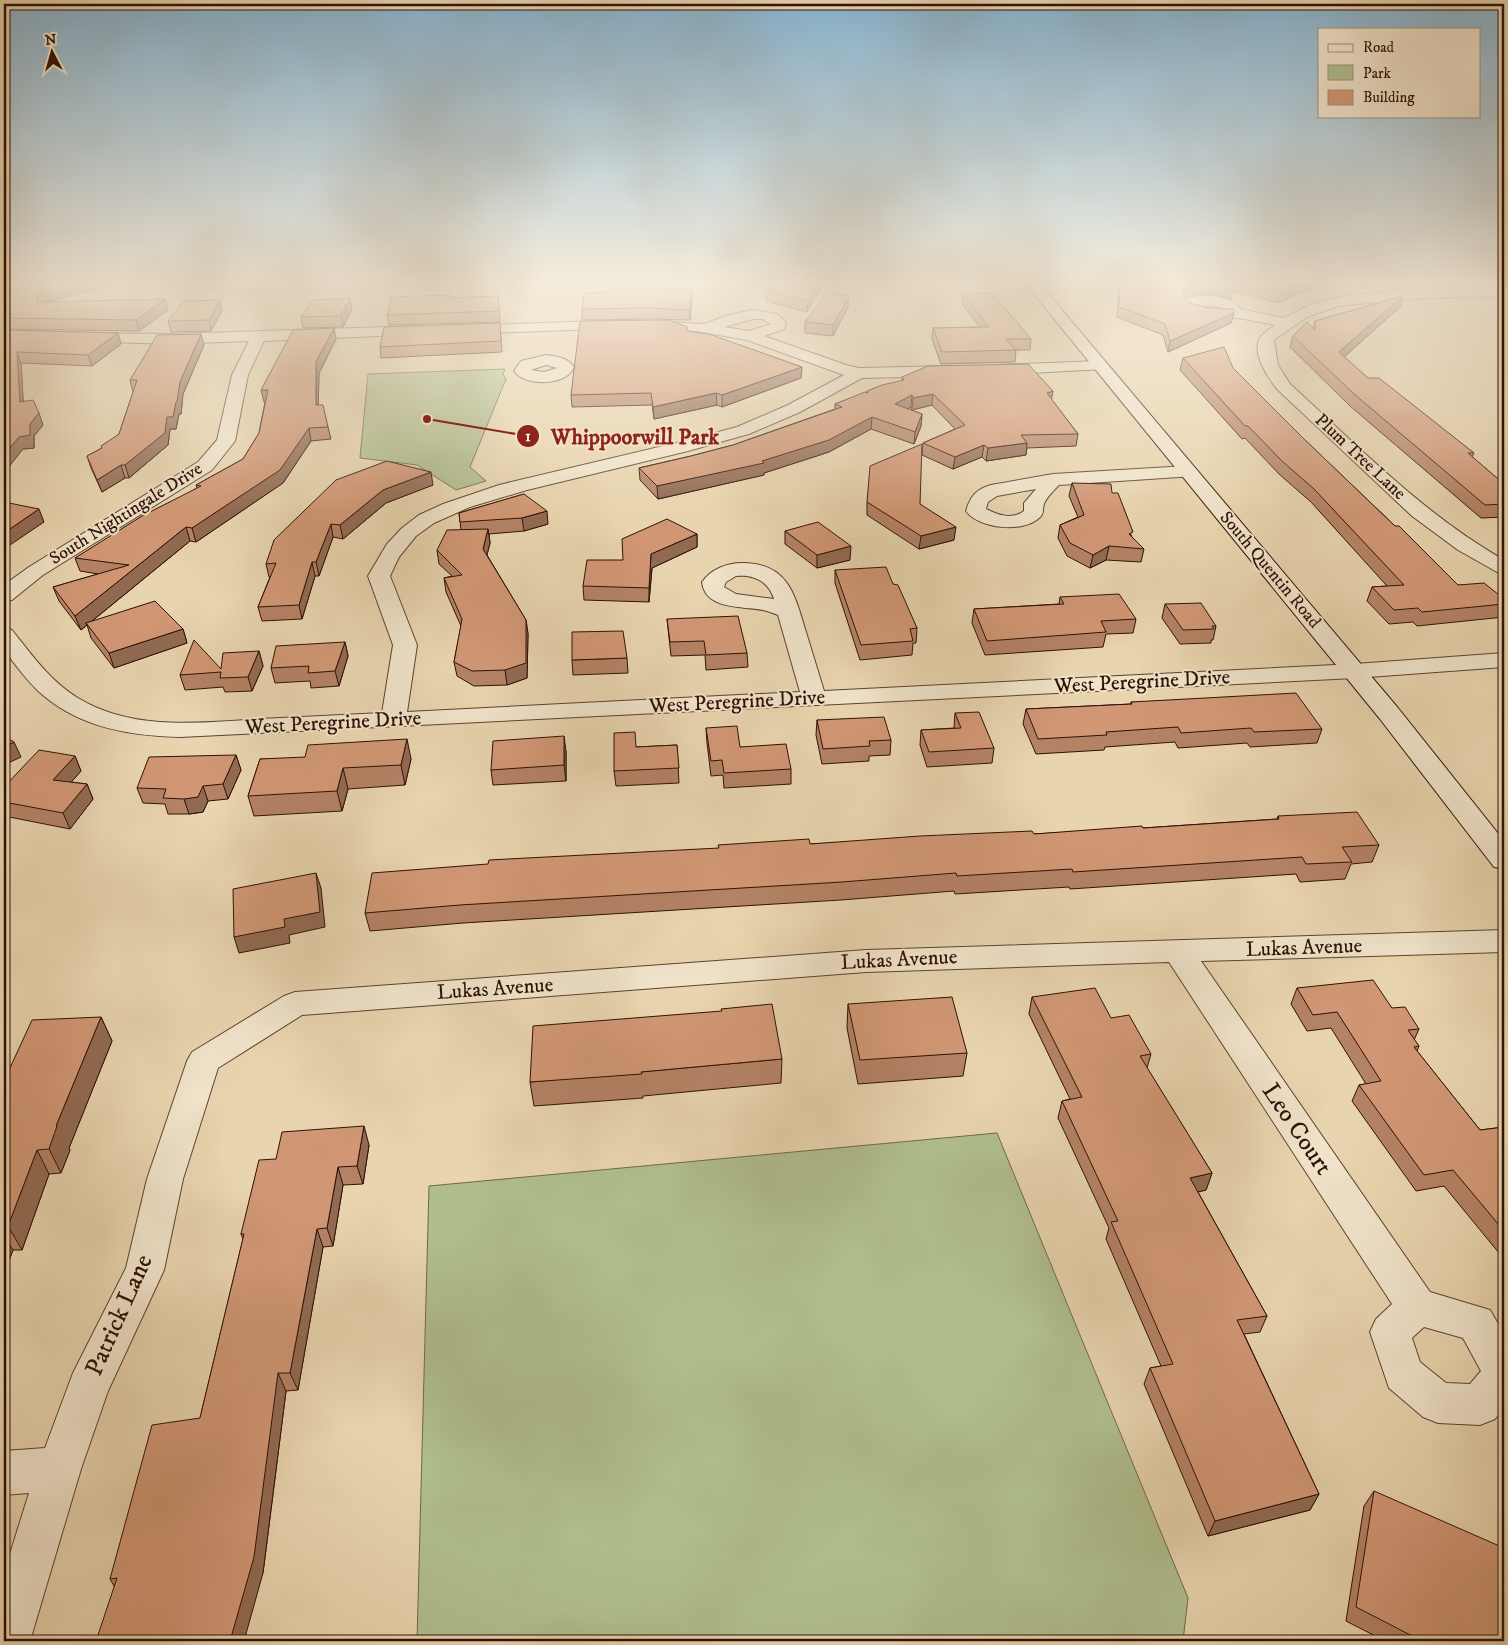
<svg xmlns="http://www.w3.org/2000/svg" width="1508" height="1645" font-family="'IM FELL DW Pica',serif">
	<rect width="100%" height="100%" fill="#e8d4ae"/>
	<filter id="stains"><feTurbulence type="fractalNoise" baseFrequency=".004" numOctaves="4"/><feColorMatrix values="0 0 0 0 .2 0 0 0 0 .09 0 0 0 0 .02 0 0 0 .5 -.17"/></filter>
	<radialGradient id="worn" r=".72"><stop offset=".6" stop-color="#630" stop-opacity="0"/><stop offset="1" stop-color="#630" stop-opacity=".3"/></radialGradient>
	<g fill="#b0be8e" stroke="#6f684a">
		<path d="M207,283H435L433,287L224,294L203,289Z"/>
		<path d="M505,369L503,374L506,379L470,467L486,481L456,490L417,465L360,458L368,374Z"/>
		<path d="M997,1133L1188,1598L1183,1641H417L429,1186Z"/>
	</g>
	<g fill="none" stroke-linecap="round" stroke-linejoin="round">
		<g stroke="#5c4230" stroke-width="2">
			<g id="minor">
				<path d="M1504,288V296L1421,298L1338,306L1307,317L1274,340L1278,365L1290,384C1358,446 1423,514 1504,560V574L1497,572L1458,550L1412,516L1278,390C1268,378 1250,352 1261,336L1275,325L1239,318L1205,317L1185,311L1182,304C1192,291 1233,294 1240,309L1284,318L1312,304L1349,295L1421,290ZM1210,305L1224,308H1205L1197,306Z"/>
				<path d="M753,310L777,314L786,322L784,329L764,336L846,365L859,368L950,366L956,368L958,371L956,374L950,376L862,378L800,412L749,434L688,451L527,490L470,507L434,523L416,536L399,557L390,576L417,645L407,712L800,692L778,615C773,613 768,611 763,610C742,606 705,610 702,582C711,569 727,563 742,563C789,563 795,596 806,632C812,652 818,671 824,691L1355,664L1504,653V667L1355,678L180,737C132,736 82,728 44,696C28,683 16,665 4,650V628L12,630C32,655 50,681 78,698C132,731 200,723 260,719C301,717 341,715 382,713L393,645L368,576L387,544L402,528L419,515L443,504L499,485L680,442L737,427L788,405L844,375L747,340L696,331L628,328L462,334L457,332L454,329L457,326L628,320L704,324L729,315ZM753,319H762L771,324L749,331L724,327ZM736,576C754,574 769,582 774,599L736,594L724,587L726,582Z"/>
				<path d="M419,326L424,328L427,331L424,334L264,341L248,375L235,441L212,470L43,575L12,600L4,601V585L29,567L198,462L217,440L232,375L249,341L170,344L83,341L78,339L75,336L78,333L170,334Z"/>
				<path d="M546,355C557,357 567,357 574,367C567,386 525,387 514,371L521,361ZM546,365L557,368L544,372L531,370Z"/>
				<path d="M1098,361L1104,363L1106,366L1104,369L995,375L989,373L987,370L989,367L995,365Z"/>
				<path d="M1187,466L1194,468L1196,472L1194,476L1059,485C1054,490 1046,498 1044,504C1042,510 1045,513 1039,518C1023,533 979,529 966,511C970,497 976,489 991,485L1053,474ZM1036,489L1024,503V511C1012,520 998,515 986,509L988,502L997,496Z"/>
				<path d="M1504,930V952L1201,961L1430,1292L1490,1310L1504,1334V1407L1495,1419L1480,1425L1438,1423L1423,1417L1389,1388L1370,1332L1376,1319L1392,1304L1169,962L866,972L302,1015L218,1068L183,1179L164,1270L108,1391L81,1469L30,1641H4V1573L29,1493L4,1495V1451L45,1448L73,1373L126,1268L147,1179L187,1061L192,1052L284,996L295,992L866,950ZM1424,1327L1463,1338L1481,1371L1470,1384L1446,1383L1420,1362L1412,1338Z"/>
			</g>
		</g>
		<g stroke="#2e1106" stroke-width="2">
			<path id="secondary" d="M1025,283H1039L1398,708L1504,841V869L1494,867L1380,719Z"/>
		</g>
		<use href="#minor" fill="#f0e3ca" fill-rule="evenodd"/>
		<use href="#secondary" fill="#f0e3ca" fill-rule="evenodd"/>
	</g>
	<g fill="#b48265" stroke="#2e1106">
		<path d="M4,283H121L48,301L168,310L139,331L4,329Z"/>
		<path d="M824,283L807,312L766,301V291Z"/>
		<path d="M1119,283H1353L1320,284L1278,303L1233,291L1231,299L1212,294L1194,295L1186,298L1185,299L1187,302L1207,308L1234,313L1231,323L1168,352L1163,335L1117,317Z"/>
		<path d="M963,294L1031,339L1030,350H1016L1015,362L941,364L932,339L933,328L980,327L962,304Z"/>
		<path d="M450,295V298L498,296L500,322L389,325L387,315Z"/>
		<path d="M1403,296L1400,307L1344,357L1368,378L1474,453L1472,457L1504,484V517L1481,518L1350,406L1290,347L1293,336L1313,328L1315,321Z"/>
		<path d="M692,299L690,320L650,319L582,320V309Z"/>
		<path d="M220,300L222,311L211,331L171,332L168,321Z"/>
		<path d="M848,307L833,336L805,333V322Z"/>
		<path d="M352,309L343,327L303,328L301,317Z"/>
		<path d="M500,323L502,352L381,358L380,347Z"/>
		<path d="M4,330L118,333L121,344L92,366L21,363L23,401L43,425L34,436V448L23,449Z"/>
		<path d="M687,331L802,367L801,378L722,407L717,405L654,419L652,405L572,407L571,395Z"/>
		<path d="M336,339L319,373L318,405L328,427L331,439L311,441L283,483L196,542L190,541L91,622L183,629L187,643L114,668L91,638L87,625L81,630L59,601L53,587L98,574L80,571L75,558L197,488L196,485L243,459L259,433L265,402H264Z"/>
		<path d="M204,345L183,394L181,414H179L176,429H170L168,445L129,478H125L102,492L91,468L87,456L102,448L119,434L133,392L130,380Z"/>
		<path d="M1183,358L1233,368L1304,439L1395,526L1458,585L1504,599V617L1417,626L1413,622L1389,624L1367,601L1372,587L1387,586L1311,502L1279,474L1245,438L1242,439L1180,370Z"/>
		<path d="M902,377L1053,391L1051,399L1078,434L1076,446L1027,448L1026,455L986,461L982,457L953,469L922,455L923,443L955,429L932,405L912,410L911,407L908,409L922,414L921,426L914,444L871,429L829,452L764,473V475L658,499L640,480L639,468L691,456L733,445L835,409V404L867,393V391L902,381Z"/>
		<path d="M336,480L433,485L386,503L343,539L333,537L319,576H315L302,619L262,621L258,607L270,577H269L266,564Z"/>
		<path d="M1072,483L1112,493L1132,537L1144,549L1141,562L1106,560L1090,568L1067,556L1058,538L1060,525L1078,517L1069,496Z"/>
		<path d="M524,494L548,524L524,531L489,534L490,543L487,555L526,620L528,634L527,678L507,685L474,686L457,676L454,662L461,626L446,592L444,578L452,576L439,564L437,550L461,530L459,513Z"/>
		<path d="M867,502L920,504L954,540L919,549L867,515Z"/>
		<path d="M785,531L850,560L817,568L785,544Z"/>
		<path d="M697,534V547L652,568L649,602L584,600L583,586L623,560Z"/>
		<path d="M835,570L893,584L917,628L916,643H913L912,655L860,660L835,583Z"/>
		<path d="M1060,597L1136,619L1133,633L1106,634L1103,647L985,655L972,623L974,609L1059,604Z"/>
		<path d="M1165,604L1216,626L1213,640H1211V643L1180,644L1162,618Z"/>
		<path d="M667,619L747,653L748,667L706,670L705,655L671,656Z"/>
		<path d="M345,642L348,656L339,686L311,688L310,681L275,683L271,668Z"/>
		<path d="M259,651L263,666L252,691L225,692L223,687L185,690L180,675L221,669Z"/>
		<path d="M627,658L628,673L573,675L572,660Z"/>
		<path d="M1131,702L1322,729L1317,743L1250,747L1247,743L1178,748L1175,742L1105,747L1104,750L1036,754L1023,724L1026,709L1131,704Z"/>
		<path d="M955,713L994,748L992,763L927,767L920,745L921,730L954,728Z"/>
		<path d="M817,720L891,740L890,755L869,756V761L822,764L816,735Z"/>
		<path d="M706,728L740,747L791,769V784L724,788L723,775L711,776L707,743Z"/>
		<path d="M677,745L679,783L616,786L614,771L636,747Z"/>
		<path d="M566,751V781L493,785L491,770Z"/>
		<path d="M236,755L241,770L228,799L208,801L203,812L189,814H168L165,804L143,803L137,788Z"/>
		<path d="M75,756L81,771L71,782L87,784L93,799L70,829L4,816V787Z"/>
		<path d="M260,759H411L405,785L348,789L342,811L254,816L248,796Z"/>
		<path d="M1278,816L1379,845L1372,862L1351,864L1345,879L1300,882L1296,874L1070,889L1069,887L955,894L954,891L841,900L463,923L370,931L365,913L810,844L1034,834L1143,828L1277,819Z"/>
		<path d="M1297,988L1392,1008L1419,1029L1414,1040L1419,1046L1417,1051L1480,1130L1504,1127V1259L1444,1186L1416,1191L1352,1101L1359,1085L1366,1084L1331,1028L1307,1031L1291,1004Z"/>
		<path d="M1032,997L1111,1018L1151,1054L1147,1068L1212,1173L1206,1190L1198,1192L1267,1316L1260,1332L1244,1334L1319,1494L1310,1510L1208,1536L1144,1384L1150,1368L1161,1366L1106,1239L1109,1228L1058,1118L1062,1101L1070,1099L1029,1014Z"/>
		<path d="M848,1004L967,1053L963,1076L858,1084L847,1028Z"/>
		<path d="M101,1017L112,1041L69,1148L70,1150L61,1173L49,1174L22,1250H13L4,1273V1081Z"/>
		<path d="M782,1059L781,1083L643,1096V1098L534,1106L530,1082Z"/>
		<path d="M369,1145L363,1184L343,1185L333,1246L323,1247L298,1390L286,1391L263,1573L114,1586L110,1579L200,1418L243,1239L241,1234L276,1159Z"/>
		<path d="M1374,1491L1504,1641H1385L1346,1621L1364,1506Z"/>
	</g>
	<g fill="#926a52" stroke="#2e1106">
		<path d="M77,283H121L39,304L37,302L36,293Z"/>
		<path d="M818,283H824L807,312L808,301Z"/>
		<path d="M1302,283H1320V284L1278,303L1281,292Z"/>
		<path d="M1196,285L1194,295L1186,298L1180,304L1182,293L1188,288Z"/>
		<path d="M692,288V299L690,320L689,310Z"/>
		<path d="M849,296L848,307L833,336V325Z"/>
		<path d="M1403,296L1400,307L1336,364L1339,352Z"/>
		<path d="M350,298L352,309L343,327L341,316Z"/>
		<path d="M165,299L168,310L139,331L136,320Z"/>
		<path d="M220,300L222,311L211,331L209,320Z"/>
		<path d="M1234,313L1231,323L1168,352L1170,341Z"/>
		<path d="M334,328L336,339L319,373L318,417L316,405V362Z"/>
		<path d="M118,333L121,344L92,366L88,355Z"/>
		<path d="M201,334L204,345L183,394L181,414H179L176,429H170L168,445L129,478L125,465L167,417L180,382Z"/>
		<path d="M17,352L21,363L24,414L20,402Z"/>
		<path d="M802,367L801,378L722,407V395Z"/>
		<path d="M261,390H268L270,401L264,402Z"/>
		<path d="M1053,391L1051,403L1047,393Z"/>
		<path d="M716,393L717,405L654,419L653,407Z"/>
		<path d="M933,394L932,405L912,410L913,398Z"/>
		<path d="M912,395L911,407L895,416V404Z"/>
		<path d="M39,413L43,425L34,436V448L23,449L4,473V455Z"/>
		<path d="M922,414L921,426L914,444L915,432Z"/>
		<path d="M872,417L871,429L829,452L764,473V475L658,499L657,486L762,461Z"/>
		<path d="M309,428L311,441L283,483L196,542L192,528Z"/>
		<path d="M1027,443L1026,455L986,461L988,448Z"/>
		<path d="M984,445L982,457L953,469L955,457Z"/>
		<path d="M121,465L125,478L102,492L97,480Z"/>
		<path d="M431,472L433,485L386,503L343,539L340,525L383,490Z"/>
		<path d="M39,509L44,522L4,549V533Z"/>
		<path d="M547,511L548,524L524,531L522,518Z"/>
		<path d="M331,524L333,537L319,576L316,562Z"/>
		<path d="M186,527L190,541L87,625L86,623L87,625L81,630L75,616Z"/>
		<path d="M956,527L954,540L919,549L921,536Z"/>
		<path d="M488,529L490,543L485,562L483,549Z"/>
		<path d="M697,534V547L652,568L649,602V588L651,554Z"/>
		<path d="M851,546L850,560L817,568V555Z"/>
		<path d="M1109,546L1106,560L1090,568L1093,555Z"/>
		<path d="M312,562L315,576L302,619L299,605Z"/>
		<path d="M526,620L528,634L527,678L507,685L505,670Z"/>
		<path d="M183,629L187,643L114,668L109,653Z"/>
		<path d="M345,642L348,656L339,686L335,671Z"/>
		<path d="M259,651L263,666L252,691L248,677Z"/>
		<path d="M564,736L566,751V781L564,765Z"/>
		<path d="M407,739L411,759L405,785L401,765Z"/>
		<path d="M14,742L21,757L4,765V747Z"/>
		<path d="M236,755L241,770L228,799L223,784Z"/>
		<path d="M75,756L81,771L60,795L53,780Z"/>
		<path d="M343,768L348,789L342,811L337,791Z"/>
		<path d="M87,784L93,799L70,829L63,813Z"/>
		<path d="M203,786L208,801L203,812L189,814L184,799Z"/>
		<path d="M316,873L321,888L325,927L289,935L290,943L239,953L234,937L284,919Z"/>
		<path d="M101,1017L112,1041L69,1148L70,1150L61,1173L49,1149L56,1126Z"/>
		<path d="M364,1126L369,1145L363,1184L357,1166Z"/>
		<path d="M37,1150L49,1174L22,1250L8,1226Z"/>
		<path d="M338,1167L343,1185L333,1246L327,1228Z"/>
		<path d="M1212,1173L1206,1190L1184,1195L1190,1178Z"/>
		<path d="M317,1229L323,1247L298,1390L290,1373Z"/>
		<path d="M4,1235L13,1250L4,1273Z"/>
		<path d="M278,1373L286,1391L263,1573L244,1641H230Z"/>
		<path d="M1319,1494L1310,1510L1208,1536L1215,1521Z"/>
	</g>
	<g fill="#d19775" stroke="#2e1106">
		<path d="M4,283H77L36,293L37,302L165,299L136,320L4,318Z"/>
		<path d="M772,283H818L808,301L766,291Z"/>
		<path d="M1120,283H1233V289L1214,284L1196,285L1188,288L1182,293L1187,302L1207,308L1234,309V313L1170,341L1165,324L1119,307Z"/>
		<path d="M1244,283H1302L1281,292Z"/>
		<path d="M692,288L689,310L649,308L582,309L584,293L613,292V289Z"/>
		<path d="M828,291L849,296L833,325L805,322Z"/>
		<path d="M992,293L1031,339H1006L1016,350L942,352L933,328L989,327L963,294Z"/>
		<path d="M450,295V298L498,296L499,311L387,315L391,297Z"/>
		<path d="M1403,296L1339,352L1368,378H1379L1474,453H1468L1504,484V504L1485,505L1354,394L1293,336L1307,322L1315,330V321Z"/>
		<path d="M350,298L341,316L301,317L313,300Z"/>
		<path d="M220,300L209,320L168,321L184,301Z"/>
		<path d="M669,320L687,327V331L709,334L802,367L722,395L716,393L653,407L651,393L571,395L580,321Z"/>
		<path d="M500,323L501,341L380,347L384,327Z"/>
		<path d="M334,328L316,362V405H323L328,427L309,428L280,470L192,528L186,527L75,616L53,587L129,565L75,558L142,516L201,486L196,485L243,459L259,433L268,390H261L293,330Z"/>
		<path d="M4,330L118,333L88,355L17,352L20,402L33,400L39,413L30,424V435L19,437L4,455Z"/>
		<path d="M201,334L180,382L177,402H176L173,417H167L165,433L125,465H121L97,480L87,456L102,448L101,446L119,434L137,380H130L157,335Z"/>
		<path d="M1224,347L1233,368L1304,439L1395,526H1399L1458,585L1484,583L1504,599V604L1422,612L1418,608L1394,610L1372,587L1404,585L1314,489L1282,461L1248,426H1245L1183,358Z"/>
		<path d="M1028,364L1053,391L1047,393L1078,434L1021,435L1027,443L988,448L984,445L955,457L923,443L965,425L933,394L913,398L912,395L895,404L922,414L915,432L872,417L829,440L762,461L764,463L657,486L639,468L691,456L733,445L842,407L835,404L865,392L868,393L867,391L882,385L904,380L902,377L928,366Z"/>
		<path d="M922,444L920,504L956,527L921,536L867,502L870,466Z"/>
		<path d="M387,461L431,472L383,490L340,525L331,524L316,562H312L299,605L258,607L276,563L266,564L274,540L336,480Z"/>
		<path d="M1072,483L1111,484L1112,493H1118L1133,532L1129,534L1144,549L1109,546L1093,555L1070,543L1060,525L1084,515Z"/>
		<path d="M524,494L547,511L522,518L460,522L459,513Z"/>
		<path d="M4,502L39,509L4,533Z"/>
		<path d="M667,519L697,534L651,554L649,588L583,586L587,560H623L622,539Z"/>
		<path d="M818,522L851,546L817,555L785,531Z"/>
		<path d="M488,529L483,549L526,620V663L505,670L472,671L454,662L462,619L444,578L462,575L437,550L447,530Z"/>
		<path d="M886,567L893,584L898,585L917,628L910,629L913,641L861,645L835,570Z"/>
		<path d="M1119,594L1136,619L1101,621L1106,632L987,641L974,609L1064,604L1060,597Z"/>
		<path d="M155,601L183,629L109,653L86,623Z"/>
		<path d="M1201,603L1216,626H1212L1214,629L1183,630L1165,604Z"/>
		<path d="M738,616L747,653L706,655L704,641L670,642L667,619Z"/>
		<path d="M623,631L627,658L572,660V632Z"/>
		<path d="M194,640L221,669L223,653L259,651L248,677L220,678L221,672L180,675Z"/>
		<path d="M345,642L335,671L308,673L309,666L271,668L276,646Z"/>
		<path d="M1296,693L1322,729L1254,732L1251,728L1181,733L1178,727L1106,732L1107,735L1038,739L1026,709L1132,704L1131,702L1187,699Z"/>
		<path d="M979,712L994,748L929,752L921,730L961,728L955,713Z"/>
		<path d="M884,717L891,740L869,741L870,746L823,749L817,720Z"/>
		<path d="M737,726L740,747L786,744L791,769L724,773L722,760L711,761L706,728Z"/>
		<path d="M635,732L636,747L677,745L679,768L614,771V733Z"/>
		<path d="M4,736L14,742L4,747Z"/>
		<path d="M564,736V765L491,770L493,741Z"/>
		<path d="M407,739L401,765L343,768L337,791L248,796L260,759L305,757L308,745Z"/>
		<path d="M39,750L75,756L53,780L87,784L63,813L4,802V787Z"/>
		<path d="M236,755L223,784L203,786L198,797L184,799L163,798L166,789L137,788L149,757Z"/>
		<path d="M1357,812L1379,845L1342,847L1352,862L1306,864L1302,857L1073,872L1072,869L957,876L956,873L842,882L460,905L365,913L372,873L488,864L489,860L719,848L718,845L809,839L810,844L920,836L1032,831L1034,834L1142,826L1143,828L1279,819L1278,816Z"/>
		<path d="M316,873L320,912L284,919L285,927L234,937L233,889Z"/>
		<path d="M1373,980L1392,1008L1405,1007L1419,1029L1408,1030L1419,1046L1414,1047L1480,1130L1504,1127V1231L1453,1170L1424,1175L1359,1085L1381,1081L1337,1012L1313,1015L1297,988Z"/>
		<path d="M1095,988L1111,1018L1129,1015L1151,1054L1140,1056L1212,1173L1190,1178L1267,1316L1237,1320L1319,1494L1215,1521L1150,1368L1173,1364L1111,1222L1118,1221L1062,1101L1082,1097L1032,997Z"/>
		<path d="M952,997L967,1053L860,1060L848,1004Z"/>
		<path d="M772,1004L782,1059L641,1072L642,1074L530,1082L533,1026L722,1011L721,1009Z"/>
		<path d="M101,1017L56,1126H57L49,1149L37,1150L8,1226H4V1081L32,1020Z"/>
		<path d="M364,1126L357,1166L338,1167L327,1228L317,1229L290,1373H278L254,1557L230,1641H96L117,1578L110,1579L152,1425L200,1418L244,1234H241L259,1160L276,1159L282,1132Z"/>
		<path d="M1374,1491L1504,1548V1641H1422L1356,1607Z"/>
	</g>
	<linearGradient id="sky" x2="0" y2="1"><stop stop-color="#88b5d2"/><stop offset="0.55" stop-color="#f5ecdb"/><stop offset="1" stop-color="#f5ecdb" stop-opacity="0"/></linearGradient>
	<rect width="1508" height="513" fill="url(#sky)"/>
	<g text-anchor="middle" dominant-baseline="central" stroke-width="4" stroke-linejoin="round" paint-order="stroke">
		<g font-size="18" fill="#2e1106" stroke="#f0e3ca">
			<text transform="translate(1360 457) rotate(43)">Plum Tree Lane</text>
			<text transform="translate(126 514) rotate(-32)">South Nightingale Drive</text>
			<text transform="translate(1270 570) rotate(50)">South Quentin Road</text>
		</g>
		<g font-size="21" fill="#2e1106" stroke="#f0e3ca">
			<text transform="translate(1142 682) rotate(-3)">West Peregrine Drive</text>
			<text transform="translate(737 702) rotate(-3)">West Peregrine Drive</text>
			<text transform="translate(333 723) rotate(-3)">West Peregrine Drive</text>
			<text transform="translate(1304 948) rotate(-2)">Lukas Avenue</text>
			<text transform="translate(899 960) rotate(-3)">Lukas Avenue</text>
			<text transform="translate(495 989) rotate(-4)">Lukas Avenue</text>
		</g>
		<g font-size="25" fill="#2e1106" stroke="#f0e3ca">
			<text transform="translate(1297 1129) rotate(56)">Leo Court</text>
			<text transform="translate(119 1315) rotate(-66)">Patrick Lane</text>
		</g>
	</g>
	<path fill="none" stroke="#8f2418" stroke-width="2" d="M427 419L528 436"/>
	<g fill="#8f2418" stroke="#f0e3ca" stroke-width="2">
		<circle cx="427" cy="419" r="5"/>
		<circle cx="528" cy="436" r="12"/>
	</g>
	<g font-size="15" text-anchor="middle" font-weight="bold" fill="#fff">
		<text x="528" y="441">1</text>
	</g>
	<g font-size="22" text-anchor="middle" font-weight="bold" fill="#8f2418" stroke="#f0e3ca" stroke-width="4" stroke-linejoin="round" paint-order="stroke">
		<text x="635" y="444">Whippoorwill Park</text>
	</g>
	<rect width="1508" height="1645" fill="none" stroke="#e8d4ae" stroke-width="20"/>
	<rect x="5" y="5" width="1498" height="1635" fill="none" stroke="#2e1106" stroke-width="2.5"/>
	<rect x="10" y="10" width="1488" height="1625" fill="none" stroke="#2e1106"/>
	<rect x="1318" y="28" width="162" height="90" fill="#f0e3ca" stroke="#a28f7c"/>
	<rect x="1328" y="44" width="25" height="8" fill="#f0e3ca" stroke="#a28f7c"/>
	<text x="1363" y="52" font-size="15" fill="#2e1106">Road</text>
	<rect x="1328" y="65" width="25" height="15" fill="#b0be8e" stroke="#a28f7c"/>
	<text x="1363" y="78" font-size="15" fill="#2e1106">Park</text>
	<rect x="1328" y="90" width="25" height="15" fill="#d19775" stroke="#a28f7c"/>
	<text x="1363" y="102" font-size="15" fill="#2e1106">Building</text>
	<g transform="translate(52 52) rotate(354)" stroke="#f0e3ca" stroke-width="4" paint-order="stroke">
	<path d="M0-4L9 19L0 12L-9 19Z" fill="#2e1106"/>
	<text y="-8" font-size="14" font-weight="bold" text-anchor="middle" fill="#2e1106">N</text>
	</g>
	<rect width="100%" height="100%" filter="url(#stains)"/>
	<rect width="100%" height="100%" fill="url(#worn)"/>
</svg>
